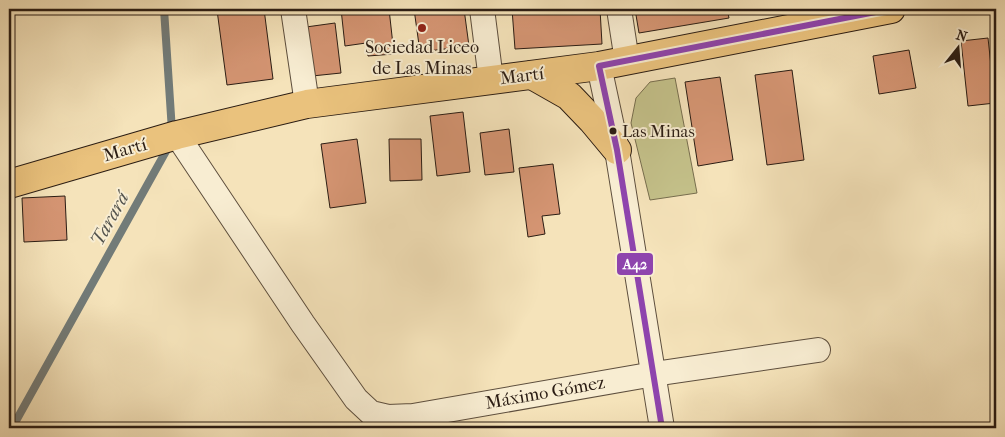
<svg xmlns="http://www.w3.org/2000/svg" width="1005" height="437" font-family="'IM FELL French Canon',serif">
	<rect width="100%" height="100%" fill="#f5e3ba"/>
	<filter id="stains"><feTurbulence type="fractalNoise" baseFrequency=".004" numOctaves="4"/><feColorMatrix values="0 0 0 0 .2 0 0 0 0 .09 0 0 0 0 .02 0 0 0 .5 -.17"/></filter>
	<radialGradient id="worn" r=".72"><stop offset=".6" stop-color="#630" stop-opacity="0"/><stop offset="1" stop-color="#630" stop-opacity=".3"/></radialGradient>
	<path fill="#c4c18a" stroke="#776e4e" d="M675,78L697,193L650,200L631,123L636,98L650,82Z"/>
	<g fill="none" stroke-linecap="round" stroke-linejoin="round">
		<g stroke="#727b78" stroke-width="8">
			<path d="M164,9L172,131"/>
			<path d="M12,428L170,144"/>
		</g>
	</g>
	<g fill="#d59573" stroke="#2a1c13">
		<path d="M227,9H264L273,79L227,85L217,10Z"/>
		<path d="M341,9H389L394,54L368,56L366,43L345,46Z"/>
		<path d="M414,9H464L469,46L420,52Z"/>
		<path d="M512,9H600L602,44L515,49Z"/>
		<path d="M635,9H727L729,18L639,33Z"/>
		<path d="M335,23L341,73L312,76L306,27Z"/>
		<path d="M988,38L995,103L968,106L961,41Z"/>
		<path d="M909,50L916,88L879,94L873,56Z"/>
		<path d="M792,70L804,160L767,165L755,75Z"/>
		<path d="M720,77L733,160L698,166L685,82Z"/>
		<path d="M463,112L470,172L437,176L430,116Z"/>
		<path d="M509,129L514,172L485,175L480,133Z"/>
		<path d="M357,139L366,203L330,208L321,144Z"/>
		<path d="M389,139H421L422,180L390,181Z"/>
		<path d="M553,164L560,214L542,216L545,234L528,237L519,168Z"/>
		<path d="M65,196L67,240L24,242L22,198Z"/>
		<path d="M9,210L11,257H9Z"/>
	</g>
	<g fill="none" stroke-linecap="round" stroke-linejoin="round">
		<g stroke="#5d4e3d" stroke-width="26">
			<g id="minor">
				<path d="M293,9L307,104"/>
				<path d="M482,9L491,80"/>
				<path d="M619,9L627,61"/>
				<path d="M599,66L617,150L662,428"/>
				<path d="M177,135L303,324L356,399L371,413L388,417L413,416L654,374L818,350"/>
			</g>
		</g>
		<g stroke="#2a1c13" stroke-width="30">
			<g id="major">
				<path d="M532,75L569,96L592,120L617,150"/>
				<path d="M9,184L177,135L307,104L599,66L891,9"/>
			</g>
		</g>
		<use href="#minor" stroke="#f8edd2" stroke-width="24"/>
		<use href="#major" stroke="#eac27d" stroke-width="28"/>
		<g stroke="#f8edd2" stroke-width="10">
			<path id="bus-1" d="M662,428L617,150L599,66L891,9"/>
		</g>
		<use href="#bus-1" stroke="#8e44ad" stroke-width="6"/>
	</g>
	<circle fill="#8f2418" stroke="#f8edd2" stroke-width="2" cx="422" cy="28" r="5"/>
	<circle fill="#2a1c13" stroke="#f8edd2" stroke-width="2" cx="613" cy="131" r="4.5"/>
	<g text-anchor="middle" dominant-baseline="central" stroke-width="4" stroke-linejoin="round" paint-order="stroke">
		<g font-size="17" fill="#2a1c13" stroke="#f8edd2" text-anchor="start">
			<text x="622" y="131">Las Minas</text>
		</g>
		<g font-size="18" fill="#2a1c13" stroke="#f8edd2">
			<text x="422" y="47">Sociedad Liceo<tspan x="422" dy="21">de Las Minas</tspan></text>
		</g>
		<g font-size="18" fill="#2a1c13" stroke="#f8edd2">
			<text transform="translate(522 76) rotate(-7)">Martí</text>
			<text transform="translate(125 150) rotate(-16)">Martí</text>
			<text transform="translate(545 393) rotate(-10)">Máximo Gómez</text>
		</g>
		<g font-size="19" font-style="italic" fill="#54544e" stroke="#f8edd2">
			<text transform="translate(110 219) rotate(-61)">Tarará</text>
		</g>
	</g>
	<rect stroke="#f8edd2" stroke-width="2" x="616" y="252" width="38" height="24" rx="5" fill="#8e44ad"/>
	<g font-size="14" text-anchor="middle" font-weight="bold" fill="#fff">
		<text x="635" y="269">A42</text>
	</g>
	<rect width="1005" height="437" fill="none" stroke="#f5e3ba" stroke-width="30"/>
	<rect x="10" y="10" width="985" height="417" fill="none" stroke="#2a1c13" stroke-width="2.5"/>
	<rect x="15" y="15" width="975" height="407" fill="none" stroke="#2a1c13"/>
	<g transform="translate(958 48) rotate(17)" stroke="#f8edd2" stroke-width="4" paint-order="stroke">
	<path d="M0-4L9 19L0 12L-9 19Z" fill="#2a1c13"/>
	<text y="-8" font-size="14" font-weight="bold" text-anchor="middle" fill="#2a1c13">N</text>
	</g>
	<rect width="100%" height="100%" filter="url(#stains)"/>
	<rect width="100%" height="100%" fill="url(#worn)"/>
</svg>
